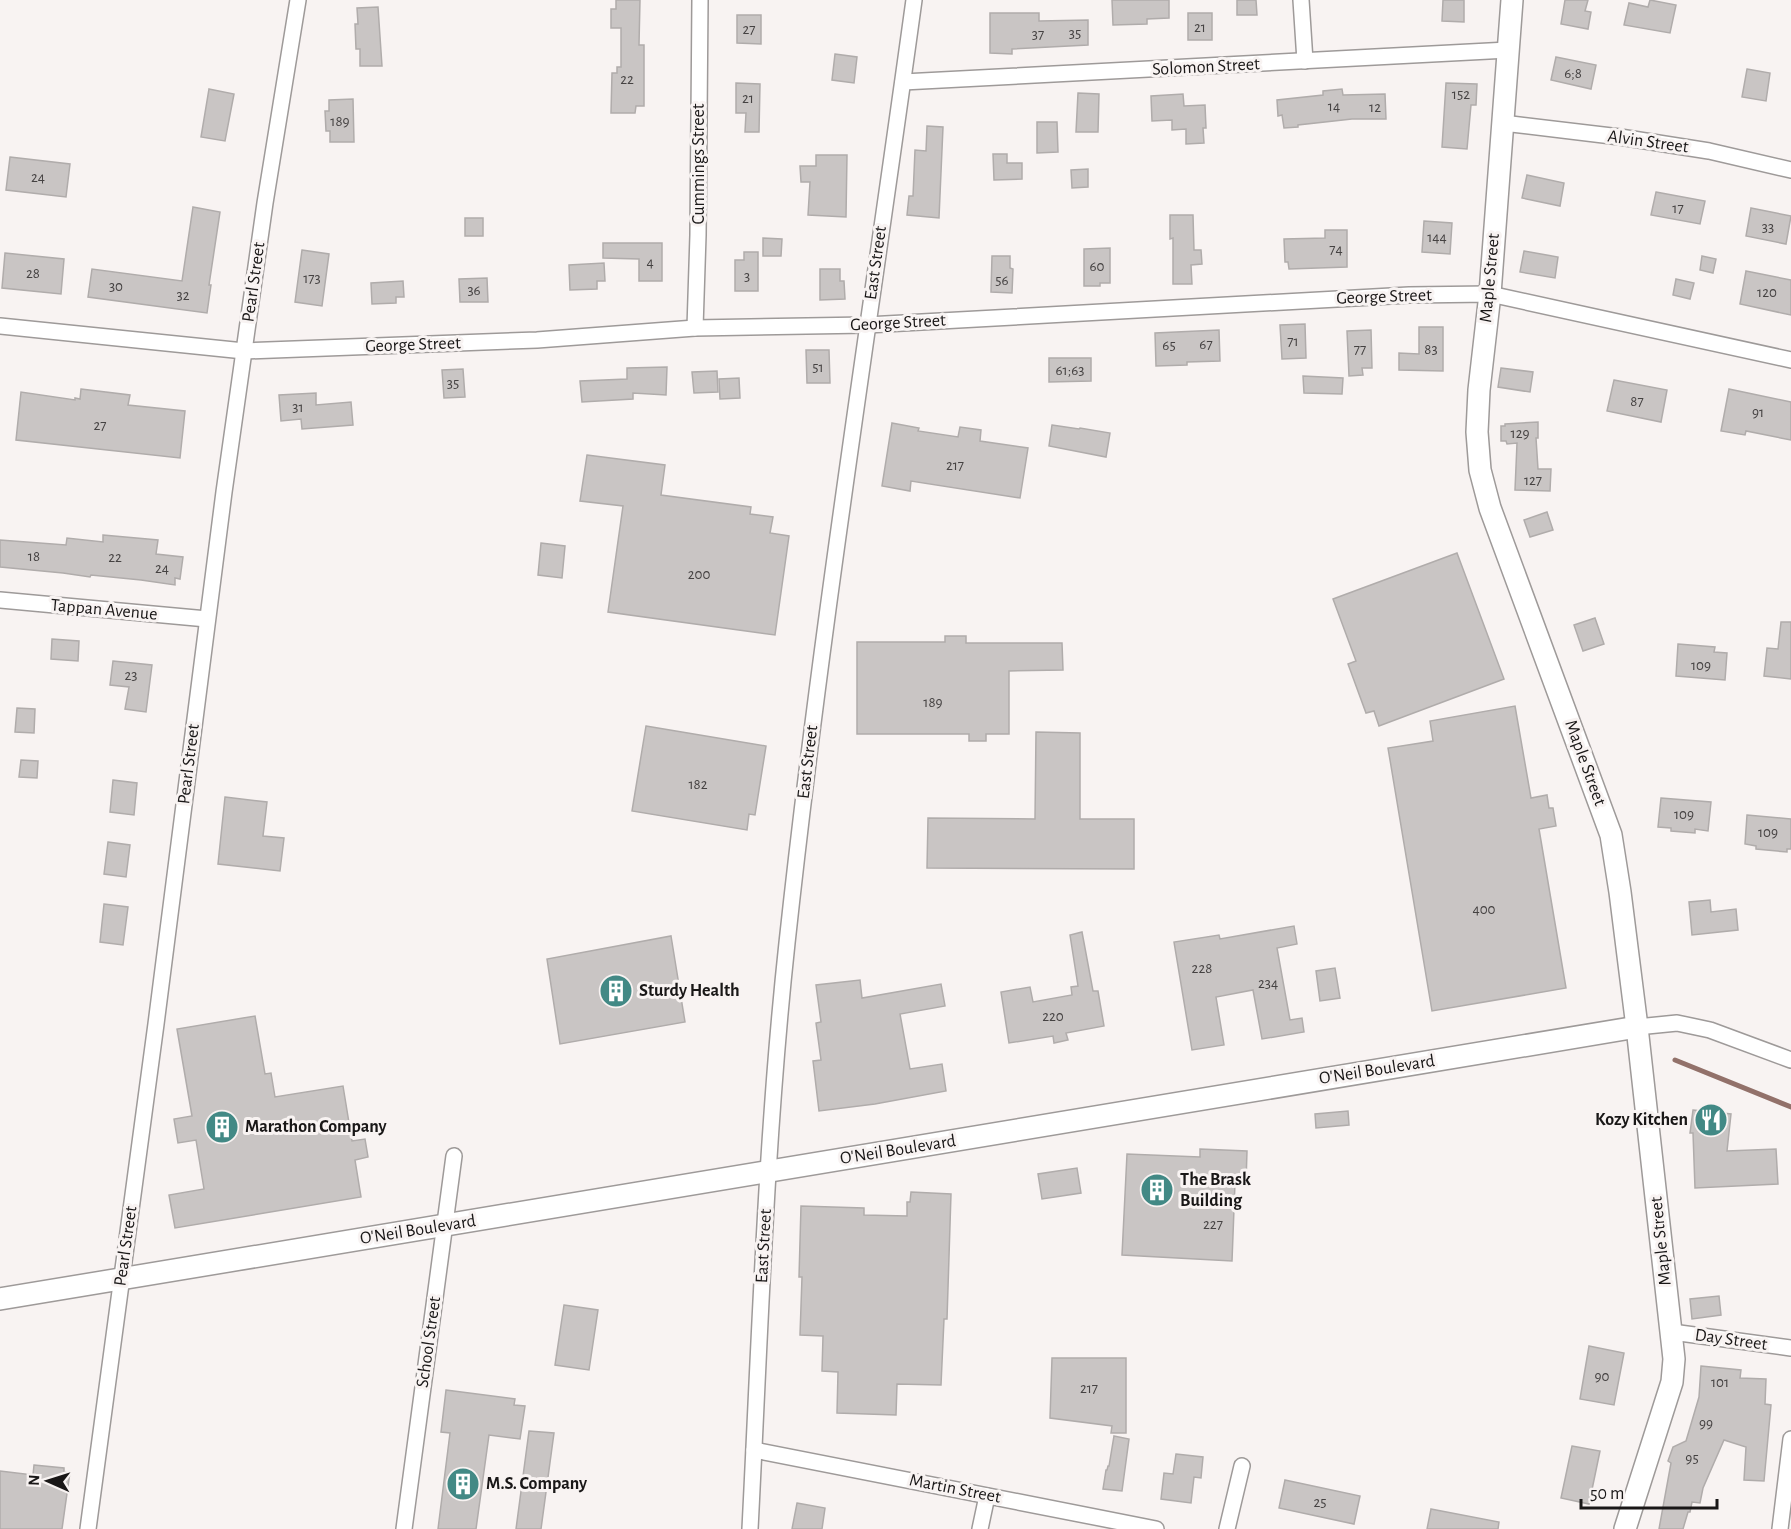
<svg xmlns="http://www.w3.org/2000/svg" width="1791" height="1529" font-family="'Alegreya Sans',sans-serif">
	<rect width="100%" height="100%" fill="#f8f3f2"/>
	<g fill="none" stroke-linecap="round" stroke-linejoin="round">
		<path stroke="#92716a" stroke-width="5" d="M1675,1060L1791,1107"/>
	</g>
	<g fill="#c9c5c4" stroke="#b0acab" stroke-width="1.5">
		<path d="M616,0H640L639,45H644V106H636L635,113H611L612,73H617V67H621V28H611V9H616Z"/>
		<path d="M1112,0H1169V18L1147,19V24L1113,25Z"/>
		<path d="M1237,0H1256L1257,15H1237Z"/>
		<path d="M1443,0H1464V22L1442,21Z"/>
		<path d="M1565,0H1588L1585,11L1591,12L1588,29L1561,24Z"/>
		<path d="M1650,0L1676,5L1670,33L1624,25L1629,3L1648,7Z"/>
		<path d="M378,7L382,66H360V49H356L355,24H358L357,8Z"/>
		<path d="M990,13H1039V21L1088,20V45L1012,49V54L990,53Z"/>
		<rect x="1188" y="13" width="24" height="27"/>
		<path d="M737,15H761V44L737,43Z"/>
		<path d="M835,54L857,57L854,83L832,80Z"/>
		<path d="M1556,57L1596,65L1591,89L1551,80Z"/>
		<path d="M1747,69L1770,73L1766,101L1742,97Z"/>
		<path d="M736,83L760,84L759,132H745L746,113H736Z"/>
		<path d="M1446,83L1477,84L1476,105H1471L1467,149L1442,147Z"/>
		<path d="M209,89L234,94L225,141L201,137Z"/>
		<path d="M1342,89L1343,95L1385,94L1386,119H1352L1298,125V127L1284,128L1282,115L1278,116L1277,100L1323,95V91Z"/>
		<path d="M1078,93L1099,94L1098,132H1076Z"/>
		<path d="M1183,94L1184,106L1205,105L1206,128H1203L1204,143L1186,144V129L1172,130V120L1152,121L1151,96Z"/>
		<path d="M353,99L354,142H330V131H326L325,111H329V100Z"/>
		<path d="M1037,122H1057L1058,152L1037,153Z"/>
		<path d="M927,126L943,127L939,218L907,215L909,196H913L915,150L926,151Z"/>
		<path d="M993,154H1007V163H1022V179L994,180Z"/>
		<path d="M816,155H847L846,217L808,215L810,182H801L800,166H816Z"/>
		<path d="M10,157L70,164L66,197L6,190Z"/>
		<path d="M1088,169V187L1072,188L1071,170Z"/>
		<path d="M1527,175L1564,183L1560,206L1522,198Z"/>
		<path d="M1656,192L1705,201L1700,224L1651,215Z"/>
		<path d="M193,207L220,212L209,285H211L207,313L88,297L92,269L182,281Z"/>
		<path d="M1751,208L1791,216L1786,244L1746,236Z"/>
		<path d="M1170,215H1193L1194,250H1201L1202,264L1191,265L1192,284H1173V238L1170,239Z"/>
		<rect x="465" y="218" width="18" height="18"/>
		<path d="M1424,221L1452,223L1450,254L1422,252Z"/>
		<path d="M1325,230H1347V267L1289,269L1288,262H1285L1284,239L1325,238Z"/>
		<path d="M763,238L782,239L781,256H763Z"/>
		<path d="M603,243H662V281H639V259L603,258Z"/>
		<path d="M1110,248V283H1100V286H1084V249Z"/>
		<path d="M302,250L329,254L322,306L295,302Z"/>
		<path d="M1524,251L1558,257L1555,278L1520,272Z"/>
		<path d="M744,252H758V291H735V260H744Z"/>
		<path d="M5,253L64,259L61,294L2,288Z"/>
		<path d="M992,256H1010V268L1013,269L1012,293L991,292Z"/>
		<path d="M1702,256L1716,259L1713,273L1700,270Z"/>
		<path d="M604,263L605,281H597V289L570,290L569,265Z"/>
		<path d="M820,269H840V281H844L845,299L820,300Z"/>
		<path d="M1746,271L1791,280V315L1740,304Z"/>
		<path d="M487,278L488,302H460L459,279Z"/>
		<path d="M1676,279L1694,283L1690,299L1673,295Z"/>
		<path d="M403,281L404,297H396V303L372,304L371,283Z"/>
		<path d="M1305,324L1306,358L1282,359L1280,325Z"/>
		<path d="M1419,327H1443V371L1399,370V353L1419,354Z"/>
		<path d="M1219,330L1220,361L1187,362V365L1156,366L1155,333Z"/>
		<path d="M1371,330L1372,368H1362L1363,375L1349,376L1347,331Z"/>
		<path d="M806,350H829L830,383H807Z"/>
		<path d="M1049,358H1091V381L1049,382Z"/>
		<path d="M667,367L666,395L633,393V399L582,402L580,381L627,379V368Z"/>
		<path d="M1501,368L1533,372L1530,392L1498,387Z"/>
		<path d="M463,369L465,397L444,398L442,370Z"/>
		<path d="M717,371L718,392L694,393L692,372Z"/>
		<path d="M1303,376L1343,378L1342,394L1304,393Z"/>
		<path d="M739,378L740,398L720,399L719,379Z"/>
		<path d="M1614,380L1667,390L1661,422L1607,411Z"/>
		<path d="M81,389L130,395L128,405L185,411L180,458L16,440L21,392L75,400V398L80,399Z"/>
		<path d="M1729,389L1791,402V440L1746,431L1745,435L1721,431Z"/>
		<path d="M316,393V405L351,402L353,425L302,429L301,419L281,421L279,395Z"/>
		<path d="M1538,422V438H1536L1538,469H1551L1550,491L1515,490L1517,443L1507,444L1506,441H1501V426H1505V424Z"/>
		<path d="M892,423L919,428L918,431L958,437L960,427L981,430L980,441L1028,448L1020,498L911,481L910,491L882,486Z"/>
		<path d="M1052,425L1079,429L1080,428L1110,433L1106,457L1049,446Z"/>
		<path d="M587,455L665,465L661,495L751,507L750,514L773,517L770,533L789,536L775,635L608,612L623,506L580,501Z"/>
		<path d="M1547,512L1553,530L1530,537L1524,520Z"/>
		<path d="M103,535L158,540L156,554L183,557L180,579L175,578V585L141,580L91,575L90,577L63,573L0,567V540L66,545L67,538L103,542Z"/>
		<path d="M541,543L565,546L562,578L538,575Z"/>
		<path d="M1457,553L1504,679L1379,726L1374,711L1366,713L1348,664L1356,661L1333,599Z"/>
		<path d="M1595,618L1604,644L1583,651L1574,625Z"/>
		<path d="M1781,622H1791V679L1764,676L1767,648L1778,649Z"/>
		<path d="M945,636H966V643H1062L1063,670L1009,671V734H986V741H969V734H857V642H945Z"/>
		<path d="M52,639L79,641L78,661L51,659Z"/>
		<path d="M1678,644L1715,647L1714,652L1727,653L1725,680L1676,676Z"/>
		<path d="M113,661L152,665L146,712L125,709L129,687L110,685Z"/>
		<path d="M1515,706L1531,798L1547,795L1549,808H1553L1556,826L1539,829L1566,988L1432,1011L1388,748L1433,741L1430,721Z"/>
		<path d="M17,708L35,709L34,733L15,732Z"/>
		<path d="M646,726L766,746L755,815L749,814L747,830L632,811Z"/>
		<path d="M1036,732L1080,733V819H1134V869L927,868L928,818L1035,819Z"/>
		<path d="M21,760L38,761L37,778L19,777Z"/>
		<path d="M113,780L137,783L134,815L110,812Z"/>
		<path d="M225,797L267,802L263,836L284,838L280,871L218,864Z"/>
		<path d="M1661,798L1711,802L1708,831L1695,829V833L1671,831V828L1658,827Z"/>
		<path d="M1747,815L1791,819V849H1787V852L1756,849V846L1745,844Z"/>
		<path d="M108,842L130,845L126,877L104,874Z"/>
		<path d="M1710,900L1711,912L1736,909L1738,930L1692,935L1689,902Z"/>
		<path d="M104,904L128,907L123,945L100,942Z"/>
		<path d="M1294,926L1297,944L1277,948L1290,1020L1302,1018L1304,1032L1262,1039L1253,990L1216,997L1224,1045L1192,1050L1174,942L1219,935L1220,939Z"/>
		<path d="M1082,932L1093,991H1098L1104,1026L1066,1033L1068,1040L1054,1043L1053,1036L1009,1043L1001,992L1030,987L1033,1002L1072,995L1071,987L1078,986L1070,935Z"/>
		<path d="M671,936L685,1022L560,1044L547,959Z"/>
		<path d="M1335,968L1340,998L1320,1001L1316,971Z"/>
		<path d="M860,980L862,998L941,984L945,1006L900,1014L910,1069L942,1064L946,1091L875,1104L819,1111L813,1061L821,1060L816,1023L821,1022L816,985Z"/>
		<path d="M255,1016L265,1074L271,1073L275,1097L343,1086L352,1141L365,1139L368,1157L355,1160L361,1197L175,1228L169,1195L204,1189L196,1140L178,1143L174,1119L192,1116L177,1029Z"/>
		<path d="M1693,1110L1731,1114L1727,1151L1776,1149L1778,1184L1695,1188L1693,1133H1690Z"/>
		<path d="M1348,1111L1349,1125L1316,1128L1315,1114Z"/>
		<path d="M1200,1149L1247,1151L1246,1183H1235L1232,1261L1122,1255L1127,1154L1200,1157Z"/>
		<path d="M1077,1168L1081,1193L1042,1199L1038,1174Z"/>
		<path d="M911,1192L951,1194L947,1319H944L941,1385L897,1384L896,1415L837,1413L838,1372L822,1371L823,1336L800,1335L802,1277H799L801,1206L864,1208V1215L907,1216V1202H910Z"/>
		<path d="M1719,1296L1721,1315L1692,1319L1690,1299Z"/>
		<path d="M564,1305L598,1310L589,1370L555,1365Z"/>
		<path d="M1589,1346L1624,1353L1614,1405L1580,1399Z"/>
		<path d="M1052,1358H1126V1433H1111L1112,1426L1050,1418Z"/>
		<path d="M1701,1366L1741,1370L1740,1378L1766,1379L1765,1404L1771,1405L1764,1481L1744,1480L1746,1447L1724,1440L1703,1488L1700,1503L1692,1502L1690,1512H1688L1683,1529H1659L1671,1463L1668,1461L1673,1447L1686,1441L1699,1397Z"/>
		<path d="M446,1390L515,1399L514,1405L525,1406L520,1439L489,1435L476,1529H438L450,1433L441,1432Z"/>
		<path d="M529,1431L554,1433L541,1529H516Z"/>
		<path d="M1114,1436L1129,1439L1122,1491L1103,1489L1106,1470H1107L1108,1466H1109Z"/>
		<path d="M1572,1446L1600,1451L1589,1504L1561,1498Z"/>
		<path d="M1176,1454L1203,1457L1201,1478L1194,1477L1191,1503L1161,1499L1164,1473L1173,1474Z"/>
		<path d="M34,1465L64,1468V1472H70L62,1529H0V1471L33,1475Z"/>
		<path d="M1285,1480L1360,1496L1354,1524L1279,1508Z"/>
		<path d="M797,1503L825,1508L822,1529H792Z"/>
		<path d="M1431,1509L1499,1522L1498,1529H1427Z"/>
	</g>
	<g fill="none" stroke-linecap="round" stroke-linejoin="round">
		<g stroke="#9e9a99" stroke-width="18">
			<g id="street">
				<path d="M1301,0L1305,61"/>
				<path d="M903,82L1508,50"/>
				<path d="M1503,123L1620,137L1709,151L1791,170"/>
				<path d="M0,326L244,351L537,340L695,328L867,325L1409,295L1490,294L1791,360"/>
				<path d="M695,328L698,235L700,0"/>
				<path d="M0,600L207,619"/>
				<path d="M1637,1027L1677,1023L1710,1030L1791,1060"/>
				<path d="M1672,1332L1791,1348"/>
				<path d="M754,1450L1156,1529"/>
				<path d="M88,1529L156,1024L224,492L265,203L298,0"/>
				<path d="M404,1529L454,1156"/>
				<path d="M750,1529C760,1334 766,1137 787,943C821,627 871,314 914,0"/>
				<path d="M980,1529L987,1496"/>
				<path d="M1227,1529L1242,1466"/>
				<path d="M1780,1529L1791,1439"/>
			</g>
		</g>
		<g stroke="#9e9a99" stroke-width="24">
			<g id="secondary">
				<path d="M1512,0L1490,294L1479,390L1477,432L1480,470L1490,508L1611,835L1620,892L1637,1027L1674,1359L1672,1382L1625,1529"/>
				<path d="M0,1299L1637,1027"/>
			</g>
		</g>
		<use href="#street" stroke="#fff" stroke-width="15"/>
		<use href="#secondary" stroke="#fff" stroke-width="21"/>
	</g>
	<defs>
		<g id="building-disc" transform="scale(1.725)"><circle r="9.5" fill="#428985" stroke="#f8f3f2"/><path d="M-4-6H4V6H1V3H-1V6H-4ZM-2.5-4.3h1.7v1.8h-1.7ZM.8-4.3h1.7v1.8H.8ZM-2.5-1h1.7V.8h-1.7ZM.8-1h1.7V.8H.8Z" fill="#fff"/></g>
		<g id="restaurant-disc" transform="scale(1.725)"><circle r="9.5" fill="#428985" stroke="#f8f3f2"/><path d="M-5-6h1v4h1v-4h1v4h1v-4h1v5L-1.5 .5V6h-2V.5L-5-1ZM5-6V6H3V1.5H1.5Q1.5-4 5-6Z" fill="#fff"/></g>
	</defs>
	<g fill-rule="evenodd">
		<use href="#building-disc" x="616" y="991"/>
		<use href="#restaurant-disc" x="1711" y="1120"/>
		<use href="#building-disc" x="222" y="1127"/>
		<use href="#building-disc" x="1157" y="1190"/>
		<use href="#building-disc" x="463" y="1484"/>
	</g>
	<g text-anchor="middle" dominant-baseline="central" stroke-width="6" stroke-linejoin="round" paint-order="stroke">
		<g font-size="15" fill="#454242">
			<text x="1200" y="27">21</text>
			<text x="749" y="29">27</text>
			<text x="1075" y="33">35</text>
			<text x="1038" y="34">37</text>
			<text x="1573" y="73">6;8</text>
			<text x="627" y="79">22</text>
			<text x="1461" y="94">152</text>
			<text x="748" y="98">21</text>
			<text x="1334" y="106">14</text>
			<text x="1375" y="107">12</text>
			<text x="340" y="121">189</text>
			<text x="38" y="177">24</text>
			<text x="1678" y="208">17</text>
			<text x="1768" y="227">33</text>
			<text x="1437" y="237">144</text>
			<text x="1336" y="249">74</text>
			<text x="650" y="262">4</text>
			<text x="1097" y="266">60</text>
			<text x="33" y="273">28</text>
			<text x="747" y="276">3</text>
			<text x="312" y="278">173</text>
			<text x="1002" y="280">56</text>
			<text x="116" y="286">30</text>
			<text x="474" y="290">36</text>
			<text x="1767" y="292">120</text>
			<text x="183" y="295">32</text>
			<text x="1293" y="341">71</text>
			<text x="1206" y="344">67</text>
			<text x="1169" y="345">65</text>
			<text x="1360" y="349">77</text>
			<text x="1431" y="349">83</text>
			<text x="818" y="367">51</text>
			<text x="1070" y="370">61;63</text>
			<text x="453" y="383">35</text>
			<text x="1637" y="401">87</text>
			<text x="298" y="407">31</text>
			<text x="1758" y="412">91</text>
			<text x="100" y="425">27</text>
			<text x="1520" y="433">129</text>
			<text x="955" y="465">217</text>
			<text x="1533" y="480">127</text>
			<text x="34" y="556">18</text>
			<text x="115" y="557">22</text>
			<text x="162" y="568">24</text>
			<text x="699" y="574">200</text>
			<text x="1701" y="665">109</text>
			<text x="131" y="675">23</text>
			<text x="933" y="702">189</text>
			<text x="698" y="784">182</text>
			<text x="1684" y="814">109</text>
			<text x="1768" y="832">109</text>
			<text x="1484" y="909">400</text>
			<text x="1202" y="968">228</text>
			<text x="1268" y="983">234</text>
			<text x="1053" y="1016">220</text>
			<text x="1213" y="1224">227</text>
			<text x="1602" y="1376">90</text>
			<text x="1720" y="1382">101</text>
			<text x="1089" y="1388">217</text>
			<text x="1706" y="1423">99</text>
			<text x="1692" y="1458">95</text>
			<text x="1320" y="1502">25</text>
		</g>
		<g font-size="18" fill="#191717" stroke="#f8f3f2">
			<text transform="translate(1206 67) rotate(-3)">Solomon Street</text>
			<text transform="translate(1648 142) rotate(8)">Alvin Street</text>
			<text transform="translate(699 164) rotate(-90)">Cummings Street</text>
			<text transform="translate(876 263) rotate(-82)">East Street</text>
			<text transform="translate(1490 278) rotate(-85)">Maple Street</text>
			<text transform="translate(254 282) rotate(-82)">Pearl Street</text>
			<text transform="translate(1384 297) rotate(-2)">George Street</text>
			<text transform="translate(898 323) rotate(-3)">George Street</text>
			<text transform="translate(413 345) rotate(-2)">George Street</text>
			<text transform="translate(104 610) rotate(5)">Tappan Avenue</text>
			<text transform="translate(808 762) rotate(-83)">East Street</text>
			<text transform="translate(1585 763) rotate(70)">Maple Street</text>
			<text transform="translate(189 764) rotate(-83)">Pearl Street</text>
			<text transform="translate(1377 1070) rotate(-9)">O'Neil Boulevard</text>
			<text transform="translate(898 1150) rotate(-9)">O'Neil Boulevard</text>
			<text transform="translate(418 1230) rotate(-9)">O'Neil Boulevard</text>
			<text transform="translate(1661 1241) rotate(-96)">Maple Street</text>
			<text transform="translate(126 1246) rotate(-82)">Pearl Street</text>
			<text transform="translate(764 1246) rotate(-87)">East Street</text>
			<text transform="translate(1731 1340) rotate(8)">Day Street</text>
			<text transform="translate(429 1342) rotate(-82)">School Street</text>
			<text transform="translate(955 1489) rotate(11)">Martin Street</text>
		</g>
		<g font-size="18" font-weight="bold" fill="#191717" stroke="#f8f3f2" text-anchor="start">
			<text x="639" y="991">Sturdy Health</text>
			<text x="1688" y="1120" text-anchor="end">Kozy Kitchen</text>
			<text x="245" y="1127">Marathon Company</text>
			<text x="1180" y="1180">The Brask<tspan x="1180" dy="21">Building</tspan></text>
			<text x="486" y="1484">M.S. Company</text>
		</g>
	</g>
	<g transform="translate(48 1481) rotate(273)" stroke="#f8f3f2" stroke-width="4.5" paint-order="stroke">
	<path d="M0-4.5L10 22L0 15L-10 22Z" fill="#191717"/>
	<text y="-9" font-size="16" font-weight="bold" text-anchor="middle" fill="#191717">N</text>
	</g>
	<path d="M1581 1499v9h136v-9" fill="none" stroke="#191717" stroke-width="3"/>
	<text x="1590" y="1499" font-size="18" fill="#191717" stroke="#f8f3f2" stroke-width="4.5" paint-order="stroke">50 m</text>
</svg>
